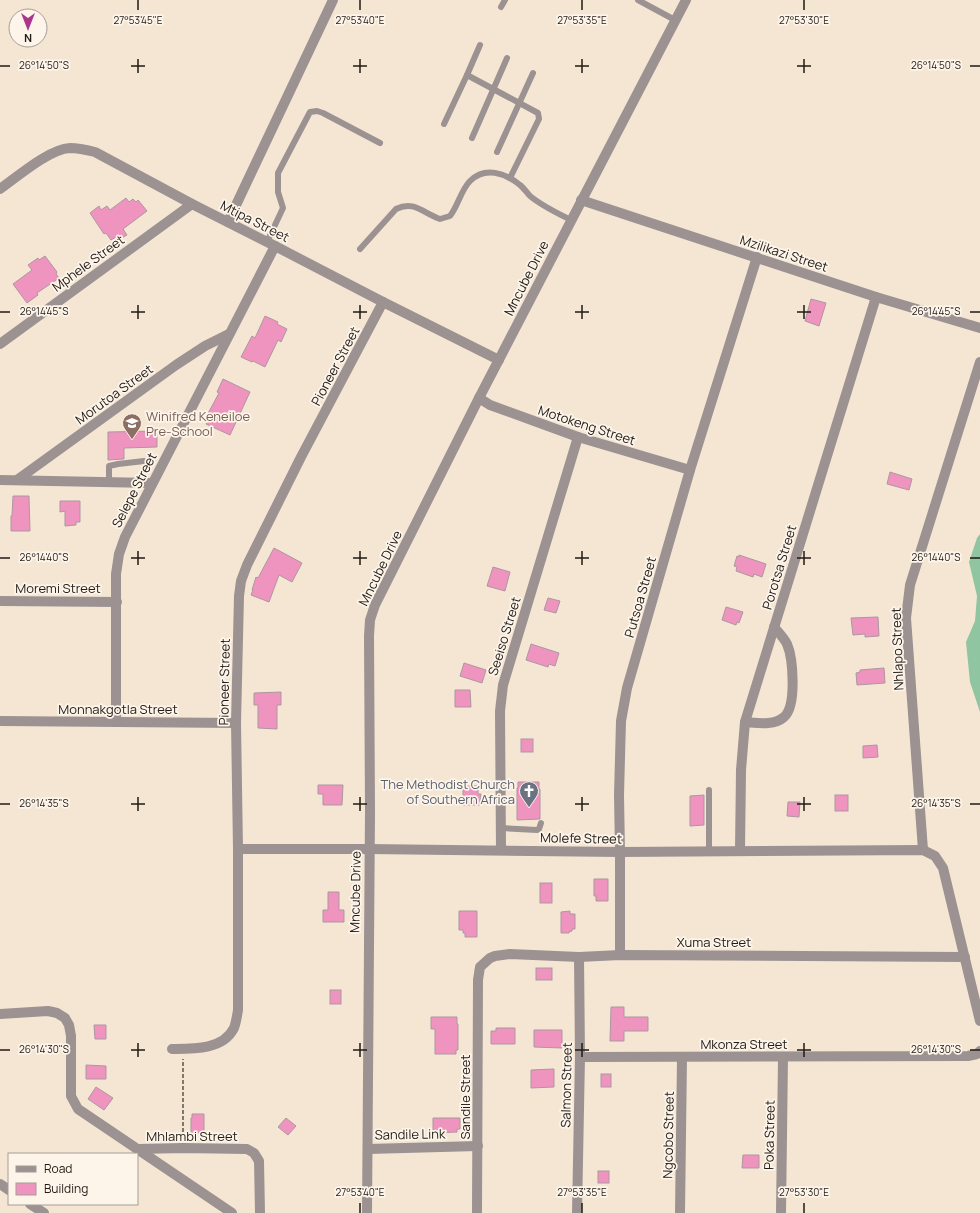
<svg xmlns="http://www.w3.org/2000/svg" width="980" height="1213" font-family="Manrope,sans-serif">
	<rect width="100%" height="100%" fill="#f5e6d4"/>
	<path fill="#8fc5a1" d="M980,534V712L970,682L966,642L975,621L977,596L969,562L977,538Z"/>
	<g fill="#ef94bf" stroke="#ac97a0">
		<path d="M126,198L129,202L133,199L136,202L138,200L147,211L123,229L127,235L118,240L116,237L111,240L106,233L104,234L90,213L99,206L101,210L107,206L110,210Z"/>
		<path d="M45,256L57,272L56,274L59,278L37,293L38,295L27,303L13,284L32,270L28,265L38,258L39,260Z"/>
		<path d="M811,299L826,303L819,326L805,321Z"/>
		<path d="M265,316L278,322L277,324L287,329L281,342L278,340L265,367L253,361L252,362L241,357L252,336L255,338Z"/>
		<path d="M223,379L250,392L230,435L206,424L208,420L205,419L219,393L217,392Z"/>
		<path d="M157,431V447L124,448V459L108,460V432Z"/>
		<path d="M890,472L912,479L909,490L887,484Z"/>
		<path d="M13,496H29L30,531H11V516H12Z"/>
		<path d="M60,501H80V522H76V525L65,526V511L60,512Z"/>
		<path d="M274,548L302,563L292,582L279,575L269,602L251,595L253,590H252L256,577L258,578Z"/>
		<path d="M739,555L766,564L762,577L754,574L753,577L736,571L737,567L734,566L737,556L739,557Z"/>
		<path d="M493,567L510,572L505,591L487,586Z"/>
		<path d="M548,598L560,601L556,613L544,610Z"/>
		<path d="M726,607L743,612L739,623L737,622L736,625L722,620Z"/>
		<path d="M878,617L879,636L865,637V634L853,635L851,618Z"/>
		<path d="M531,644L559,653L555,666L549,664L548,667L526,660Z"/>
		<path d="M464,663L486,670L482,683L460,676Z"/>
		<path d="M884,668L885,683L857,685L856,673L860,672V670Z"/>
		<path d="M455,690H470L471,707H455Z"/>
		<path d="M281,692V705H277V729L258,728V705H254V693Z"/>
		<rect x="521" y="739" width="12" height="13"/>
		<path d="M877,745L878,757L863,758V746Z"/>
		<path d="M518,782H539V789H540V819L517,820V788H518Z"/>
		<path d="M318,785H343L342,805H323V794H318Z"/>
		<path d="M463,786H478V794H481L480,805H463Z"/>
		<path d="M704,795V825L690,826V796Z"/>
		<rect x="835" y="795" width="13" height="16"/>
		<path d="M788,802H800L799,817L787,816Z"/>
		<path d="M594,879H608V901H596V896H594Z"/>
		<rect x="540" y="883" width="12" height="20"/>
		<path d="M328,892H339V910H344V922H323V910H328Z"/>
		<path d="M459,911H477V937H465V933H463V930H459Z"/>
		<path d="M570,911V914H575V929H572V931L569,932V933H561V912Z"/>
		<rect x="536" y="968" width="16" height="12"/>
		<rect x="330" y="990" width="11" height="14"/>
		<path d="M611,1007H624V1017H648V1031H624V1041H610Z"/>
		<path d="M431,1017H457V1024H458V1050H456V1054H435V1029H431Z"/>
		<path d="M94,1025H106V1039H95Z"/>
		<path d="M496,1028H515V1044H491V1031H496Z"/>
		<path d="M534,1030H562V1048L534,1047Z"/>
		<path d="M86,1065L106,1066V1079H86Z"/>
		<path d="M554,1069V1087L531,1088V1070Z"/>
		<rect x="601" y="1074" width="10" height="13"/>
		<path d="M96,1087L113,1098L104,1110L88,1099Z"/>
		<path d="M192,1114H204V1133H191V1118H192Z"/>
		<path d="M286,1118L296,1126L288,1135L278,1127Z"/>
		<path d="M433,1118H460V1129H457V1132L433,1133Z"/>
		<path d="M743,1155H759V1168H742Z"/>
		<rect x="598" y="1171" width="11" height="12"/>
	</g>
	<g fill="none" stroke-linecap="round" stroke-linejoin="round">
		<path stroke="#81786c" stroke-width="2" stroke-dasharray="4 2" stroke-linecap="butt" d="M183,1138V1059"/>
		<g stroke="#9c9292" stroke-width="6">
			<path d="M638,0L675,20"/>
			<path d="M501,7L505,0"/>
			<path d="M467,75L538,113L539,119L510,178"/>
			<path d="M444,124L467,75L480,45"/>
			<path d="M472,138L507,58"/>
			<path d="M497,152L533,73"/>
			<path d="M267,242L283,208L278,192V173L310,112L317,111L323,113L380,143"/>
			<path d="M360,249L396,209C414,200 423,213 440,219L450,216C458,206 461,190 470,181C485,166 505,173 520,185C524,188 527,193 530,196C542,206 557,213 571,220"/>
			<path d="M109,482V466L118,464L144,461"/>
			<path d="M709,790V851"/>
			<path d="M501,828L537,830L539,829L541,823"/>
		</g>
		<g stroke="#9c9292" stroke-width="10">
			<path d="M581,200L876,297L980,328"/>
			<path d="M228,222L333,0"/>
			<path d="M0,344L192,204"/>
			<path d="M479,398L490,405L578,437L690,470"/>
			<path d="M0,480L152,483"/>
			<path d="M17,480L176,365L205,346L229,334"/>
			<path d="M0,601L117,602"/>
			<path d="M0,721L236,723"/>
			<path d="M116,722V574L119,554L125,537L275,246"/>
			<path d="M745,722C758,723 774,726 784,717C797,706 793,658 787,644C784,638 778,632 774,627"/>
			<path d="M238,849H369L620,852L923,850L935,856L943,868L980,1021"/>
			<path d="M501,850L500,711L503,685L578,437"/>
			<path d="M740,850L741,770L745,722L876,297"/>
			<path d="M923,850L906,618L910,585L980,362"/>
			<path d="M620,955V852L619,795L621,721L627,688L690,470L757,257"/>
			<path d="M0,1014L48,1011L57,1013L65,1018L69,1025L71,1036V1096L78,1109L232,1213"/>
			<path d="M172,1049C193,1049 223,1050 234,1028C236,1023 237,1016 238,1010V849L236,723L239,596L241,581L247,565L301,457L383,302"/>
			<path d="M580,1057L968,1056L977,1054L980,1051"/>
			<path d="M139,1149L183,1148L247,1149L254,1153L259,1161L260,1213"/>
			<path d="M368,1149L478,1146"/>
			<path d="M0,1184L9,1190"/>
			<path d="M30,1204L44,1213"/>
			<path d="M477,1213L478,980L480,967L490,958L495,956L510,954L579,957L620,955L965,957"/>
			<path d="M577,1213L580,1057L579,957"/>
			<path d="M680,1213L682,1057"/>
			<path d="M781,1213L783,1057"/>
		</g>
		<g stroke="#9c9292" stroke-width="10">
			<path d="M0,189C17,177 49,149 70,148C79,148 87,150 95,152L192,204L275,246L383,302L499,360"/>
			<path d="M367,1213L370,811L369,636L370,620L375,605L479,398L686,0"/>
		</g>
	</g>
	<path fill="none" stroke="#201b15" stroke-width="1.5" d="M138,0V10M360,0V10M582,0V10M804,0V10M138,59V73M360,59V73M582,59V73M804,59V73M0,66H10M131,66H145M353,66H367M575,66H589M797,66H811M970,66H980M138,305V319M360,305V319M582,305V319M804,305V319M0,312H10M131,312H145M353,312H367M575,312H589M797,312H811M970,312H980M138,551V565M360,551V565M582,551V565M804,551V565M0,558H10M131,558H145M353,558H367M575,558H589M797,558H811M970,558H980M138,797V811M360,797V811M582,797V811M804,797V811M0,804H10M131,804H145M353,804H367M575,804H589M797,804H811M970,804H980M138,1043V1057M360,1043V1057M582,1043V1057M804,1043V1057M0,1050H10M131,1050H145M353,1050H367M575,1050H589M797,1050H811M970,1050H980M360,1203V1213M582,1203V1213M804,1203V1213"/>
	<defs>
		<g id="school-pin" transform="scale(1)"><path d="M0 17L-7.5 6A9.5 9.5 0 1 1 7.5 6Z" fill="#8d6e63" stroke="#fdf4ea"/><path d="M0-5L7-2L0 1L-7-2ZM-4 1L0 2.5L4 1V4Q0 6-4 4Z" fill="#fff"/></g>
		<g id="church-pin" transform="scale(1)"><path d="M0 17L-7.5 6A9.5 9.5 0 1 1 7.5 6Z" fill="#6b7280" stroke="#fdf4ea"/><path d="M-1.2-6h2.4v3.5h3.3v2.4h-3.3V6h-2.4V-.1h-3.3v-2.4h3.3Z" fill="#fff"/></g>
	</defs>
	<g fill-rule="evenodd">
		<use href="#school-pin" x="132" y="423"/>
		<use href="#church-pin" x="529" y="791"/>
	</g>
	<g text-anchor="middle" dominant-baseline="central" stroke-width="3.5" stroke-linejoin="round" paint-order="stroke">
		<g font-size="13" fill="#201b15" stroke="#fdf4ea">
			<text transform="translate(255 221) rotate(27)">Mtipa Street</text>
			<text transform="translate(784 253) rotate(18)">Mzilikazi Street</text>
			<text transform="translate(88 263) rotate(-36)">Mphele Street</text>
			<text transform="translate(526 278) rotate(-63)">Mncube Drive</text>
			<text transform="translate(335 366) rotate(-62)">Pioneer Street</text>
			<text transform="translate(114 394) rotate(-36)">Morutoa Street</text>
			<text transform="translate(587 425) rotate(18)">Motokeng Street</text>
			<text transform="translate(134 490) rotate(-63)">Selepe Street</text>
			<text transform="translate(779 567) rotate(-73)">Porotsa Street</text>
			<text transform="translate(380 568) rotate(-64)">Mncube Drive</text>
			<text x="58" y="588">Moremi Street</text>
			<text transform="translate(640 597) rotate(-74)">Putsoa Street</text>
			<text transform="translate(504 636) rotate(-73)">Seeiso Street</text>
			<text transform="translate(897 649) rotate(-92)">Nhlapo Street</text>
			<text transform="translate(224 682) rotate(-89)">Pioneer Street</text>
			<text x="118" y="709">Monnakgotla Street</text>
			<text transform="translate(581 838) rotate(1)">Molefe Street</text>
			<text transform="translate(355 892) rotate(-89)">Mncube Drive</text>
			<text x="714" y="942">Xuma Street</text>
			<text x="744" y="1044">Mkonza Street</text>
			<text transform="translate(566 1085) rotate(-89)">Salmon Street</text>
			<text transform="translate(465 1097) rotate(-90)">Sandile Street</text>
			<text transform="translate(410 1134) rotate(-1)">Sandile Link</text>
			<text transform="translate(668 1135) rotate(-89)">Ngcobo Street</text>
			<text transform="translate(769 1135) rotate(-89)">Poka Street</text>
			<text x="192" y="1136">Mhlambi Street</text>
		</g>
		<g font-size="13" fill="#785e54" stroke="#fdf4ea" text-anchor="start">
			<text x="146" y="416">Winifred Keneiloe<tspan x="146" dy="15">Pre-School</tspan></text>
		</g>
		<g font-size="13" fill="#5b616d" stroke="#fdf4ea" text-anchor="end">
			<text x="515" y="784">The Methodist Church<tspan x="515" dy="15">of Southern Africa</tspan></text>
		</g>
	</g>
	<g font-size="10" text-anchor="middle" fill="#201b15" stroke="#fdf4ea" stroke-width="3.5" stroke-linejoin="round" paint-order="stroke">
		<text x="138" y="24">27°53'45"E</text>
		<text x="360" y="24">27°53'40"E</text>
		<text x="582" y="24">27°53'35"E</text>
		<text x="804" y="24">27°53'30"E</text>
		<text x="936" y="69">26°14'50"S</text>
		<text x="44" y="69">26°14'50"S</text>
		<text x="936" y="315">26°14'45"S</text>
		<text x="44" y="315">26°14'45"S</text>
		<text x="936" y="561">26°14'40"S</text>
		<text x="44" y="561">26°14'40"S</text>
		<text x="936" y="807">26°14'35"S</text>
		<text x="44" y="807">26°14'35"S</text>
		<text x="936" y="1053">26°14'30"S</text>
		<text x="44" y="1053">26°14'30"S</text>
		<text x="360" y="1196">27°53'40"E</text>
		<text x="582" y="1196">27°53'35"E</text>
		<text x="804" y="1196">27°53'30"E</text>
	</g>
	<rect x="8" y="1153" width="130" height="52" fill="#fdf4ea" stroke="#a59d95"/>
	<rect x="16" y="1166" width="20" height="6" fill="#9c9292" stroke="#a59d95"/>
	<text x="44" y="1173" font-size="12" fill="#201b15">Road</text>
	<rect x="16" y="1183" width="20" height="12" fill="#ef94bf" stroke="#a59d95"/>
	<text x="44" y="1193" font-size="12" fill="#201b15">Building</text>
	<g transform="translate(28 28) rotate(180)"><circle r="19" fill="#fdf4ea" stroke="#a59d95"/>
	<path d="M0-3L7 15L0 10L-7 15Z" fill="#ac368d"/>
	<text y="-6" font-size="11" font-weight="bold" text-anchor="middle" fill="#201b15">N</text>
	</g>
</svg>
